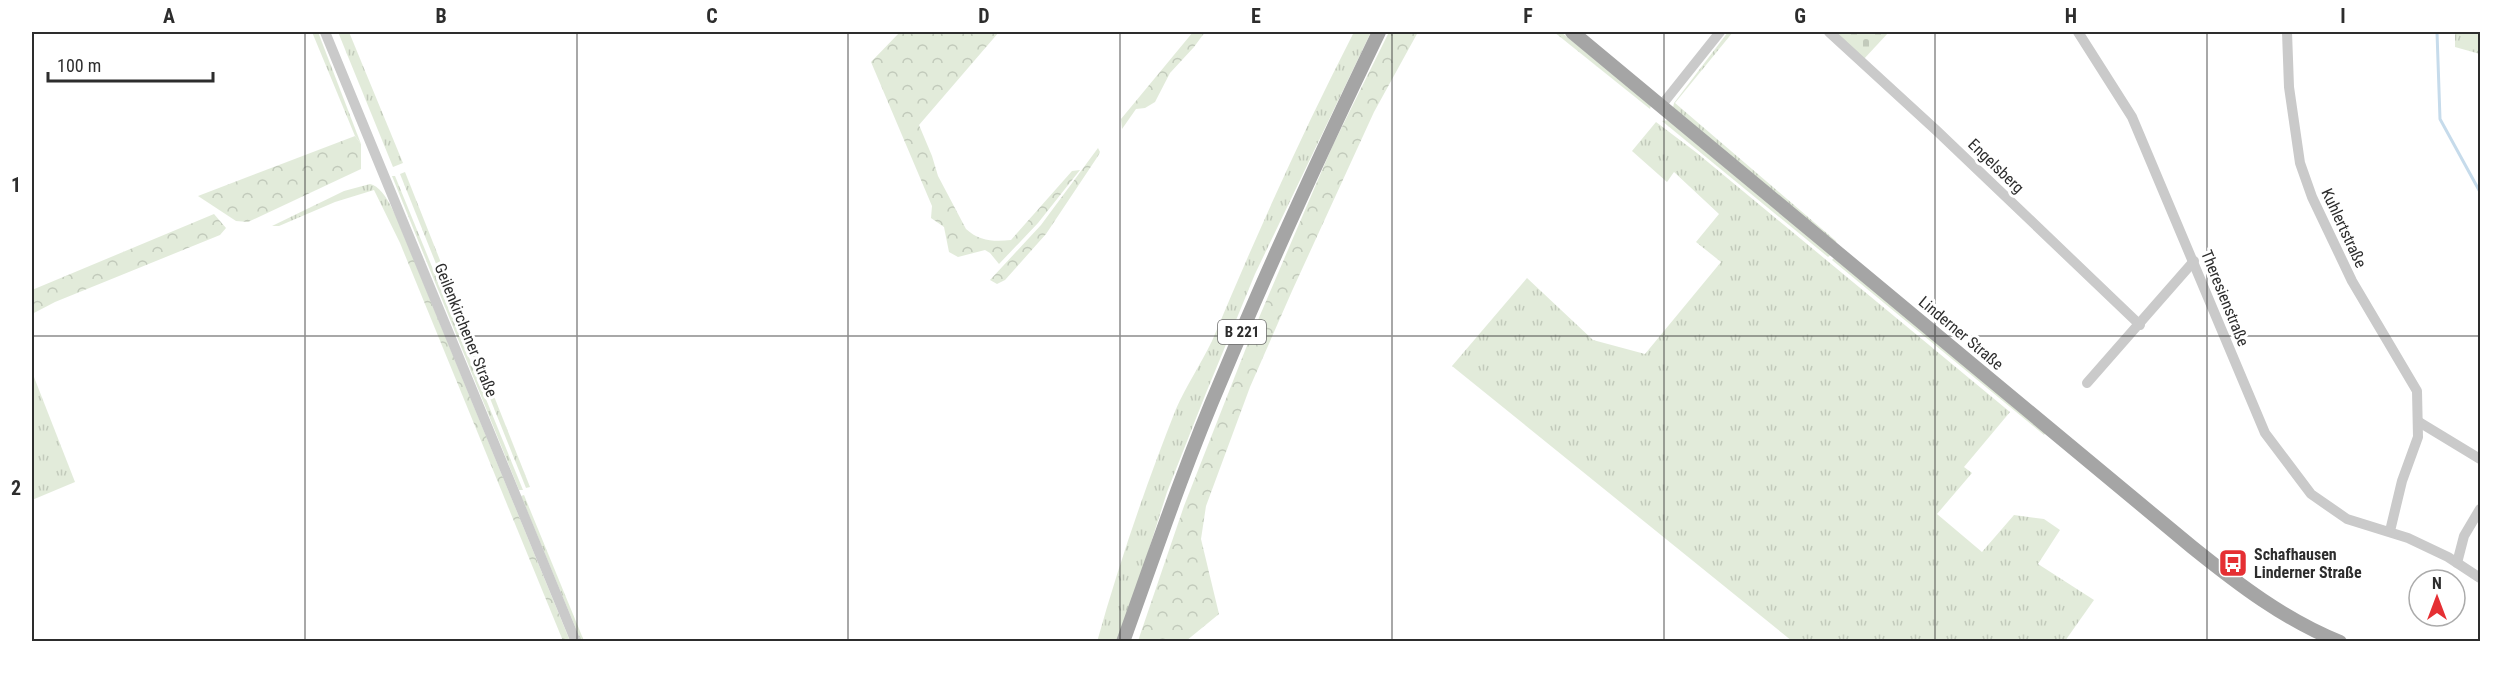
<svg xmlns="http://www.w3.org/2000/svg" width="2512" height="673" font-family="'Roboto Condensed',sans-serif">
	<defs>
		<pattern id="grass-tufts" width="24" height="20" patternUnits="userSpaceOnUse" patternTransform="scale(1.5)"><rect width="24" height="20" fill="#e2ebda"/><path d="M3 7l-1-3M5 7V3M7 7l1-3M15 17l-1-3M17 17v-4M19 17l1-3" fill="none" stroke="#c2cabb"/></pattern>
		<pattern id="forest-crowns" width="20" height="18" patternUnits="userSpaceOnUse" patternTransform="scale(1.5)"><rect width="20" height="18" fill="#e2ebda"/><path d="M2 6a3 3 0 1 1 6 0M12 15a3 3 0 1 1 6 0" fill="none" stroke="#c2cabb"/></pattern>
		<pattern id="cemetery-stones" width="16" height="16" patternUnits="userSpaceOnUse" patternTransform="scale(1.5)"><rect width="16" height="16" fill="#e2ebda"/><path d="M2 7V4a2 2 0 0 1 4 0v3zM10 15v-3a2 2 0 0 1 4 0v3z" fill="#c2cabb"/></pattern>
	</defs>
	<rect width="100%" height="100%" fill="#fff"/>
	<g fill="url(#grass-tufts)">
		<path d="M312,32H318L361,144L355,136Z"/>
		<path d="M338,32H349L403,163L393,167Z"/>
		<path d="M1354,32H1371L1255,274L1206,393L1167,492L1120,641L1097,642C1119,563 1146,485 1176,409C1186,386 1201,364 1212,341C1256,236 1302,133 1354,32Z"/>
		<path d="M1554,32H1561L1651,105L1650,109Z"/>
		<path d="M1728,32H1733L1675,103L1836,241L1837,246L1672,112L1674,103Z"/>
		<path d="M2455,32H2480V54L2455,47Z"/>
		<path d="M1668,120L1831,255L1828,257L1662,121Z"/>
		<path d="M1656,122L1697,153L2010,412L1964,467L1972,473L1937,514L1982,552L2014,515L2044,519L2060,530L2038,564L2094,600L2065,641H1792L1452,366L1527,278L1593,340L1645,354L1721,262L1696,242L1719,214L1674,172L1667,182L1632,151Z"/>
		<path d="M405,172L530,487L526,488L400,174Z"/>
		<path d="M392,176H395L523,490H519Z"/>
		<path d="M370,184C387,187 400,227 407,243H400L374,190L335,202L279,226H272L344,191Z"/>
		<path d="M1834,258L2046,432L2044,435L1832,260Z"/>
		<path d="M32,372L75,482L32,500Z"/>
		<path d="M524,495L584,641H581L521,496Z"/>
	</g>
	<g fill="url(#forest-crowns)">
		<path d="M900,32H999L919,125L932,156L938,176L966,229C979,241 994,242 1011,240L1072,171L1080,170L1038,223L999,264L990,253L985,250L958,257L949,252L944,227L931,218L932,206L871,62Z"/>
		<path d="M1193,32H1205L1194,47L1170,73L1155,102L1145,108L1136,109L1122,129L1121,119Z"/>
		<path d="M1389,32H1418L1374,112L1292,291L1250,387L1206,506L1201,539L1219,614L1186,641H1138L1184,506L1246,348L1332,147Z"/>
		<path d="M355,136L361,144V169L248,222L236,221L198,196Z"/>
		<path d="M1098,148L1100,152L1098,156L1046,234L1005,280L997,284L990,280L1041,225Z"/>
		<path d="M214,214L226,228L220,235L55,302L32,314V290Z"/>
		<path d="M400,243H407L570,641H563Z"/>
	</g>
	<path fill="url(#cemetery-stones)" d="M1833,32H1889L1863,60Z"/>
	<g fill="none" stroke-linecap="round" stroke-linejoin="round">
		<path stroke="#c6dbeb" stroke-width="3" d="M2437,32L2440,119L2480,192"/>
		<g stroke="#cacaca" stroke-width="10">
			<path d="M325,32L576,642"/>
			<path d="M1829,32L1937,131L2140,325"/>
			<path d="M2078,32L2132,117L2265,433L2311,494L2347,519L2408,538L2448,557L2480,578"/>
			<path d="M2287,32L2289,87L2300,163L2312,197L2352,281L2417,391L2418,437L2402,481L2390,531"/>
			<path d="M1661,106L1720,32"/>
			<path d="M2087,383L2194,261"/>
			<path d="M2419,422L2480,459"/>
			<path d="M2457,563L2464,536L2480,509"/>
		</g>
		<g stroke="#a5a5a5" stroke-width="14">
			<path d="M1572,32L2192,547C2238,584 2285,620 2340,642"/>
			<path d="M1123,642C1155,553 1185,464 1222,378C1271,261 1324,146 1379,32"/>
		</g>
	</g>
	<path fill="none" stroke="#2d2d2d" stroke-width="1.5" stroke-opacity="0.55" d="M305,32V642M577,32V642M848,32V642M1120,32V642M1392,32V642M1664,32V642M1935,32V642M2207,32V642M32,336H2480"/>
	<defs>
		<g id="bus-square" transform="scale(1.5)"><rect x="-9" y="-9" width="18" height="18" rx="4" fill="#e52f33" stroke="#fff"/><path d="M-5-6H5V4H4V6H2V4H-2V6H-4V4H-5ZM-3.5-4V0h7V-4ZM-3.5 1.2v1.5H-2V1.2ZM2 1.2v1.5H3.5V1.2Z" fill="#fff"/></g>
	</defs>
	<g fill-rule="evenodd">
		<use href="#bus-square" x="2233" y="563"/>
	</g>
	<g text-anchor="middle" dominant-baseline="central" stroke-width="6" stroke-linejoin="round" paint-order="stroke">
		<rect fill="#fff" stroke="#6c6c6c" stroke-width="1.5" x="1218" y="320" width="48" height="24" rx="4.5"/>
		<g font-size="15" font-weight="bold" fill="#2d2d2d">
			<text x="1242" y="332">B 221</text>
		</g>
		<g font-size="16" fill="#2d2d2d" stroke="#fff">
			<text transform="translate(1996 166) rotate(44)">Engelsberg</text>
			<text transform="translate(2344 228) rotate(65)">Kuhlertstraße</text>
			<text transform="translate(2225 298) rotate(68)">Theresienstraße</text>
			<text transform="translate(466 330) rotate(68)">Geilenkirchener Straße</text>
			<text transform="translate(1961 333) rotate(40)">Linderner Straße</text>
		</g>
		<g font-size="16" font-weight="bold" fill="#2d2d2d" stroke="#fff" text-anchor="start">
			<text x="2254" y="554">Schafhausen<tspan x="2254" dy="18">Linderner Straße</tspan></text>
		</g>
	</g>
	<rect width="2512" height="673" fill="none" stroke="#ffffff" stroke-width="66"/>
	<g transform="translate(2437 598)"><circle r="28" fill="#ffffff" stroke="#ababab" stroke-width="1.5"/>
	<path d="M0-4.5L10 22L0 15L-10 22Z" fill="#e52f33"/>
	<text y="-9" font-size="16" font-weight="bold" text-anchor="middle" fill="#2d2d2d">N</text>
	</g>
	<path d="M48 72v9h165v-9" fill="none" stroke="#2d2d2d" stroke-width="3"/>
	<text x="57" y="72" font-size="18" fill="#2d2d2d" stroke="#ffffff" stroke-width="4.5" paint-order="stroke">100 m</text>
	<rect x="33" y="33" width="2446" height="607" fill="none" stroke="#2d2d2d" stroke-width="2"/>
	<g font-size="20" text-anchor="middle" font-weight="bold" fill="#2d2d2d">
		<text x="169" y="23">A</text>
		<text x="441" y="23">B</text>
		<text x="712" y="23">C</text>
		<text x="984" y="23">D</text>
		<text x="1256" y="23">E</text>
		<text x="1528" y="23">F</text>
		<text x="1800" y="23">G</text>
		<text x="2071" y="23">H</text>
		<text x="2343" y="23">I</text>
		<text x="16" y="192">1</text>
		<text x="16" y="495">2</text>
	</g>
</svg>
